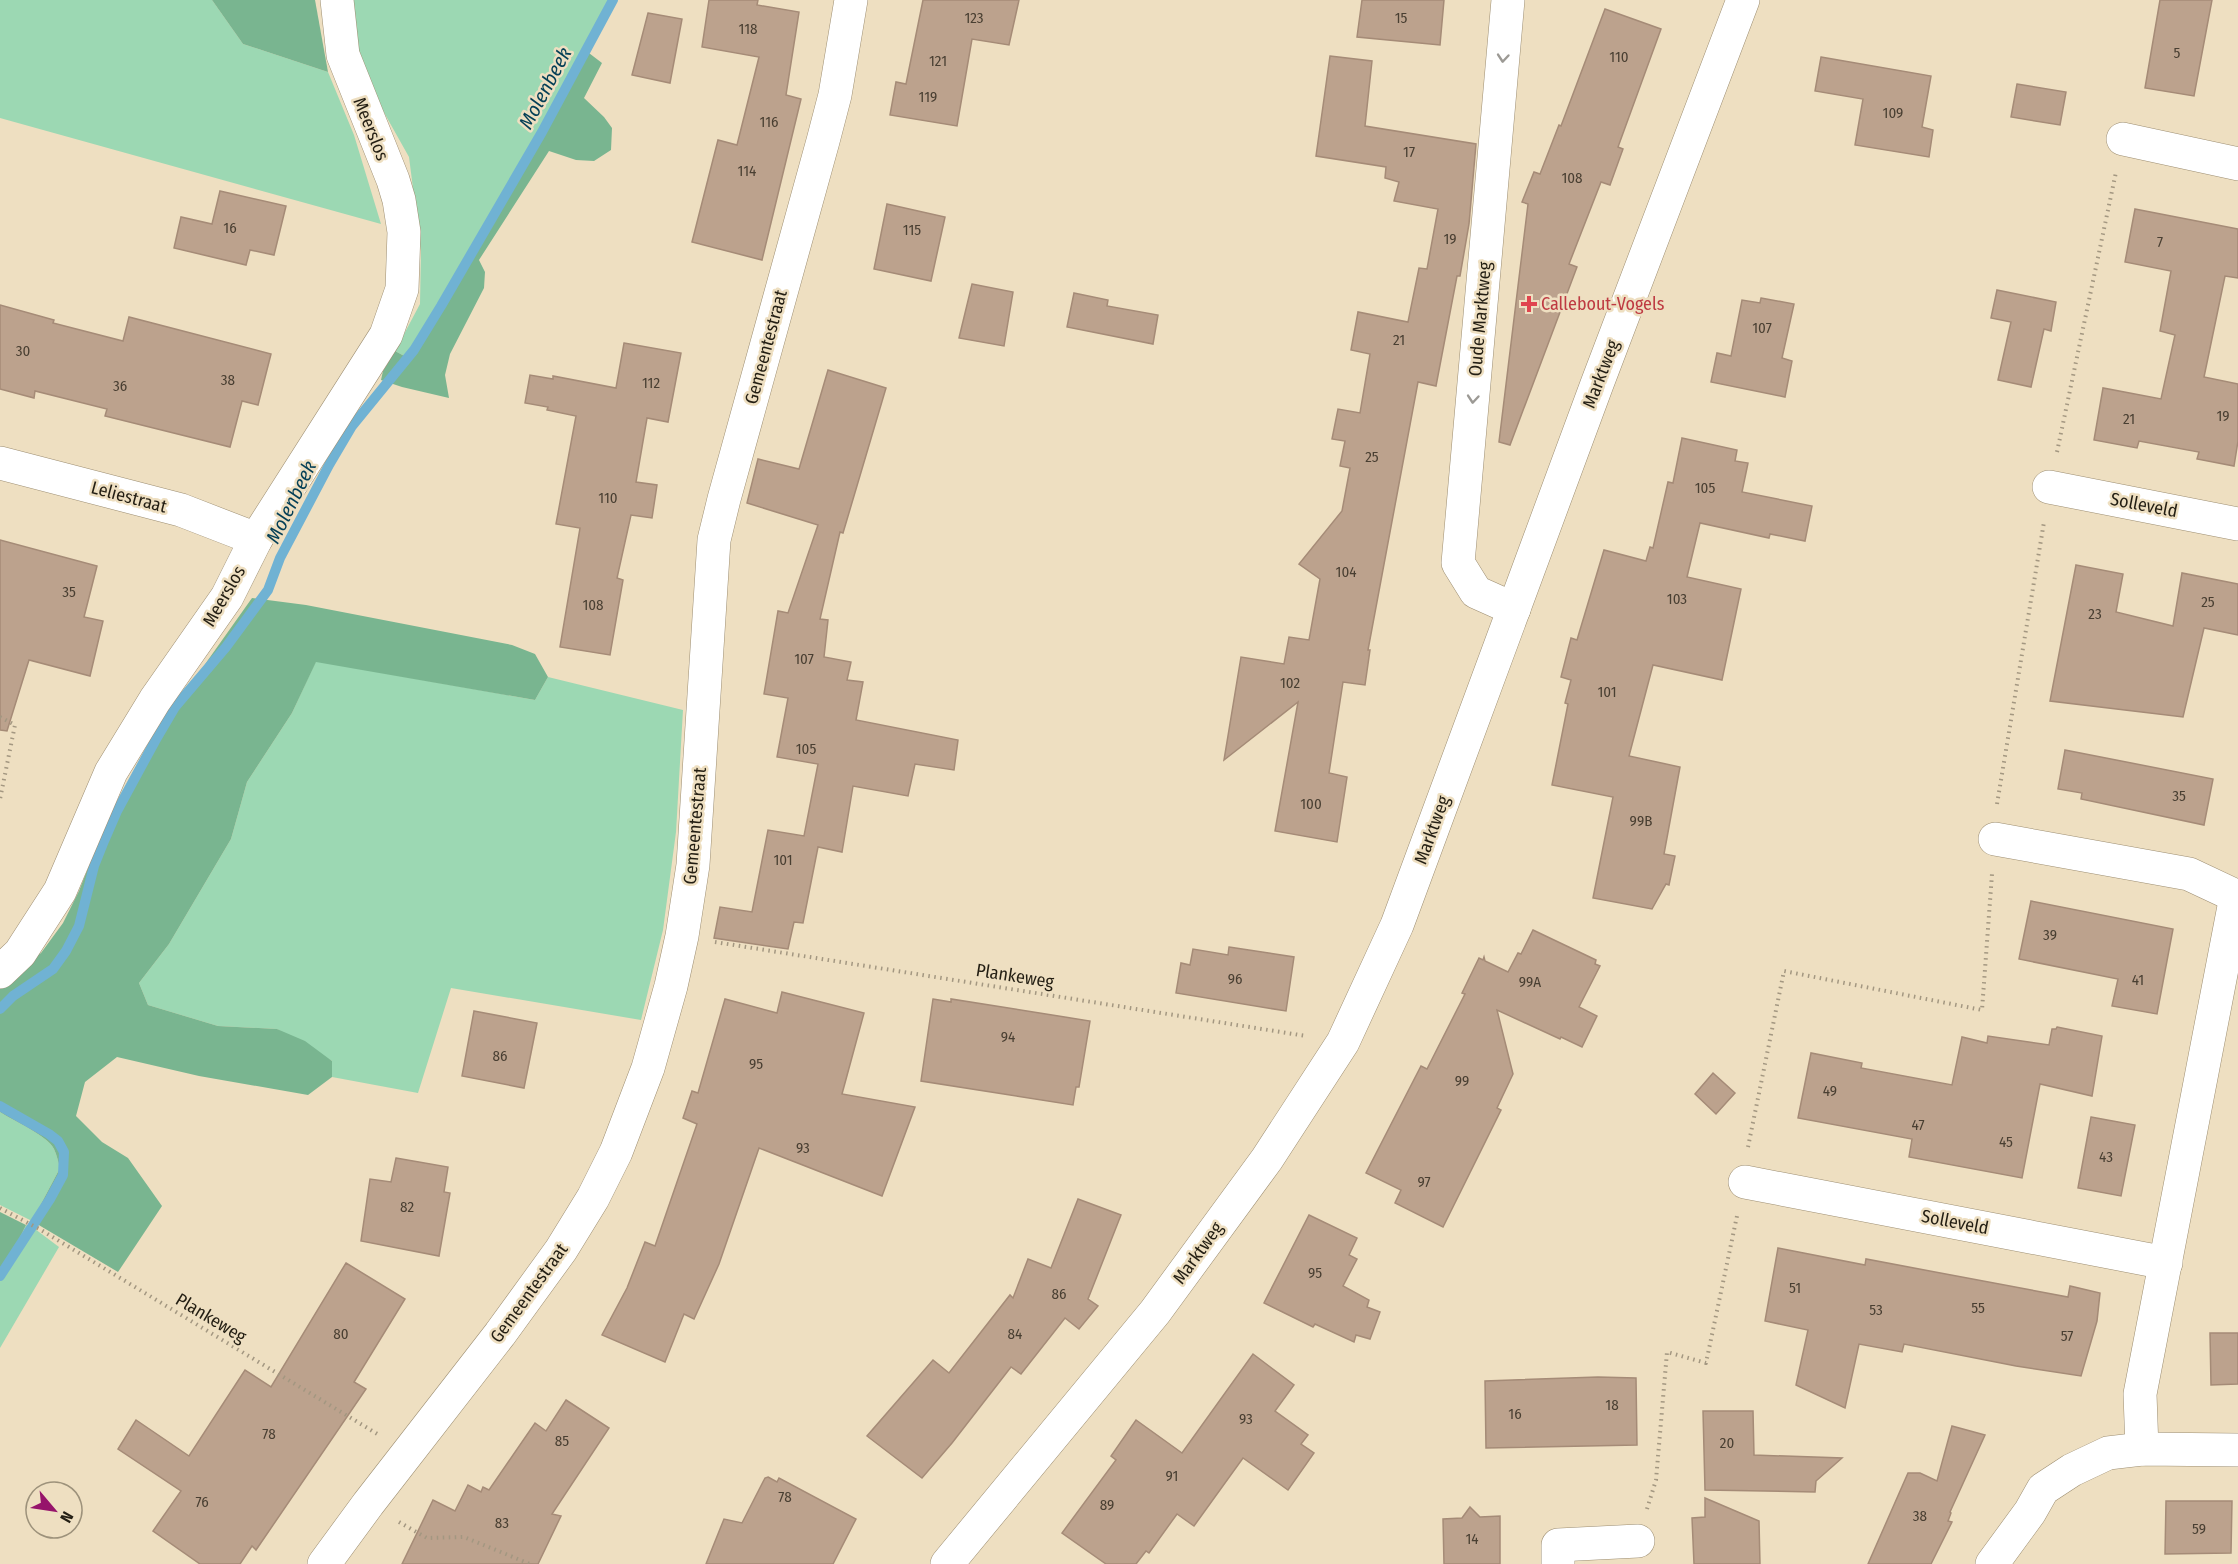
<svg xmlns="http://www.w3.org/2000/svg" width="2238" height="1564" font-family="'Fira Sans Condensed',sans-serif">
	<rect width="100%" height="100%" fill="#eedfc1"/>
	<g fill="#9cd8b3">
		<path d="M0,0H212L243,44L328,72L354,135L381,224L0,118Z"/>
		<path d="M348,0H614L408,358L395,351L420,304L421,251L409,157L368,84L345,13Z"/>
		<path d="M316,661L535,700L548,677L683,710L676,832L663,930L641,1020L451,988L418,1093L332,1077V1061L277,1029L218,1026L148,1005L139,983L169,944L231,839L247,782L292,713Z"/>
		<path d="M0,1112C14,1121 48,1136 54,1149C57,1155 58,1162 60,1168L32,1221L0,1205Z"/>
		<path d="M26,1225L35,1229L59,1247L0,1348V1279Z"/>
	</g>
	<g fill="#79b590">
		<path d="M212,0H315L328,72L243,44Z"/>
		<path d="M585,50L602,63L584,98L604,117L612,128L611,150L594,161L576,160L549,151L479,260L485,272L484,288L450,354L445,375L449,398L402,387L381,380L383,371L395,351L408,358Z"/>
		<path d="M252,598L306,605L512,645L535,654L548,677L535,700L316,662L292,713L247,782L231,839L169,944L139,983L148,1005L218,1026L277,1029L305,1041L332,1061V1077L308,1095L199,1076L117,1057L85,1082L76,1116L102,1142L128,1158L162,1206L118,1272L32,1221L60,1168C58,1162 57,1155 54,1149C48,1136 14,1121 0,1112V987L12,973L41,953L63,923L79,891L101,835L137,768L208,660Z"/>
		<path d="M0,1212L26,1225L0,1279Z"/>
	</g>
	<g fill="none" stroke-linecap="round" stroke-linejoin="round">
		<g stroke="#70b2d3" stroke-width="10">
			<path d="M0,1009L13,996L53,969L66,951L79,926L94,866L104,841L117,811L155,741L175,707L226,647L268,590L280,558L329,465L352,426L414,350L441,306L542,132L613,0"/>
			<path d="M0,1106L49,1134L58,1141L64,1152L63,1175L50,1199L0,1276"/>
		</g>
	</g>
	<g fill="#bca28d" stroke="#a58b77" stroke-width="1.5">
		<path d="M709,0H758L757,5L799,12L786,95L801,99L762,260L692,242L718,140L737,145L759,57L702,47Z"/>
		<path d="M923,0H1019L1009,45L972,39L957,126L890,115L896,82L906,84Z"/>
		<path d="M1362,0H1444L1440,45L1357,37Z"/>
		<path d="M2160,0H2212L2194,96L2145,88Z"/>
		<path d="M1605,9L1661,29L1618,147L1623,149L1610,185L1601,182L1569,264L1577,267L1510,445L1499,442L1528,204L1522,202L1534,172L1540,174L1559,125L1561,126Z"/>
		<path d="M648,13L682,19L670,83L632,75Z"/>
		<path d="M1330,56L1372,61L1365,126L1476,144L1469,224L1460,276H1457L1436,386L1418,382L1368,650H1370L1365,685L1343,682L1329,773L1347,777L1337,842L1275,831L1298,702L1224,760L1241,657L1284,664L1289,637L1309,640L1320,579L1299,564L1342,511L1350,468L1340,466L1345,441L1332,439L1338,409L1360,413L1370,354L1351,350L1358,312L1408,322L1419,268L1427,269L1438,209L1394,201L1399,182L1385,178L1386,167L1316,156Z"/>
		<path d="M1821,57L1931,76L1922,127L1933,130L1929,157L1855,145L1863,99L1815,91Z"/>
		<path d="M2017,84L2066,92L2060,125L2011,117Z"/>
		<path d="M220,191L286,206L274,255L250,250L246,265L174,248L181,217L212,224Z"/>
		<path d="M887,204L945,217L931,281L874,269Z"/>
		<path d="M2135,209L2238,229V278L2225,276L2204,377L2238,384V441L2234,466L2197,459L2199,452L2139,441L2137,448L2094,440L2103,388L2161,399L2175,335L2160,331L2171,271L2125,262Z"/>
		<path d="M972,284L1013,292L1004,346L959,338Z"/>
		<path d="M1997,290L2056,302L2051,331L2044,329L2031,387L1998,380L2011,322L1991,318Z"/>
		<path d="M1074,293L1108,300L1107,306L1158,315L1153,344L1067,327Z"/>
		<path d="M1761,298L1794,304L1782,358L1792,361L1785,397L1711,382L1717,353L1731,356L1742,300L1760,303Z"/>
		<path d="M0,305L54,320L53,323L123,341L129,317L271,354L258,405L242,401L230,447L105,416L107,409L35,391L34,398L0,389Z"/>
		<path d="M624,343L681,353L668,422L647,418L636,482L657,485L652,518L631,515L617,578L623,580L610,655L560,647L580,528L556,524L576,416L547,410L548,407L525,403L530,375L553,379V376L616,388Z"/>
		<path d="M828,370L886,388L843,533L840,532L820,619L828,620L824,657L851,662L847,680L863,682L856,720L958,740L954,770L915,764L908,796L853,786L842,852L818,847L803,923L794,922L788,949L714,938L720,907L752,912L768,830L804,836L818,764L777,757L788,698L764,694L778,611L788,613L818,525L747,503L758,459L799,469Z"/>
		<path d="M1682,438L1737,450L1735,461L1748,463L1742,492L1812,506L1805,541L1770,534L1769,538L1700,523L1687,577L1741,589L1722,680L1653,665L1629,756L1680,767L1664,854L1675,856L1669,885L1666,884L1652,909L1593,898L1613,797L1552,785L1568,704L1565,703L1571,680L1561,677L1571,638L1577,640L1604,550L1646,561L1650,547L1653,548L1668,482L1673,483Z"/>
		<path d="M0,540L97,566L84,617L103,621L90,676L29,660L7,731L0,730Z"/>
		<path d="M2076,565L2123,574L2116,612L2173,626L2182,573L2238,584V635L2204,628L2183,717L2050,701Z"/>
		<path d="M2065,750L2213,779L2204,825L2081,799L2082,793L2058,789Z"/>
		<path d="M2031,901L2173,929L2157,1014L2112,1006L2118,979L2019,959Z"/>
		<path d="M1533,930L1596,960L1595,964L1600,966L1579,1007L1597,1016L1582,1047L1561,1037L1560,1039L1497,1010L1513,1074L1497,1108L1501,1110L1443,1227L1395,1203L1401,1190L1366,1173L1421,1066L1427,1069L1465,994L1462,993L1479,958L1483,960L1484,957L1485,961L1508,972L1518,953L1521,954Z"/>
		<path d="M1229,947L1294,957L1286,1011L1176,993L1181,963L1190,965L1193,949L1228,955Z"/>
		<path d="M782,992L864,1013L842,1094L915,1107L882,1196L759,1148L719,1264L694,1319L684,1314L665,1362L602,1335L627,1288L645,1242L655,1246L697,1124L683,1118L692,1091L698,1093L725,999L777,1013Z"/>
		<path d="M933,999L951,1002V999L1090,1021L1079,1087H1076L1073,1105L921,1081Z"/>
		<path d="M474,1011L537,1023L524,1088L462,1076Z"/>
		<path d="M2057,1027L2102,1036L2092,1096L2040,1084L2022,1178L1909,1157L1912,1139L1798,1118L1811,1053L1862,1063L1861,1068L1952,1085L1962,1037L1987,1043L1988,1036L2049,1045L2052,1029H2056Z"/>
		<path d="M1713,1073L1735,1093L1716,1114L1695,1094Z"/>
		<path d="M2091,1117L2135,1125L2121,1196L2078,1188Z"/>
		<path d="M396,1158L448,1167L444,1192L450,1193L439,1256L361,1241L370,1179L391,1182Z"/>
		<path d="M1078,1199L1121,1215L1088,1299L1098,1306L1079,1329L1065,1318L1021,1374L1011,1367L952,1443L922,1478L867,1436L933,1360L949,1373L1010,1295L1013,1298L1028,1259L1051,1268Z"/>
		<path d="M1309,1215L1357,1238L1349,1255L1357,1259L1343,1286L1369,1300L1367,1307L1380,1312L1370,1339L1356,1335L1354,1342L1315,1324L1313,1327L1264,1303Z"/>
		<path d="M1778,1248L1865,1265L1866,1259L2068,1297L2070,1286L2100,1293L2097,1321L2081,1376L2016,1366L1904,1344L1902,1352L1859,1344L1845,1408L1796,1385L1808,1330L1765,1321Z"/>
		<path d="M346,1263L405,1299L354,1382L366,1389L256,1550L252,1546L240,1564H200L153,1531L181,1491L118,1449L136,1420L189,1456L245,1370L271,1387Z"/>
		<path d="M2210,1333H2238V1384L2211,1385Z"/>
		<path d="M1253,1354L1294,1385L1275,1411L1308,1435L1301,1444L1314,1453L1288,1490L1243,1458L1194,1526L1177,1514L1149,1553L1146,1551L1136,1564H1106L1062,1533L1116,1460L1111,1456L1136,1420L1182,1453Z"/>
		<path d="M1598,1377L1636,1378L1637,1445L1486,1448L1485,1381Z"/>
		<path d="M566,1400L609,1428L552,1514L561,1516L538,1564H402L433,1500L455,1511L468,1485L481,1492L483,1487L489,1490L535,1423L546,1431Z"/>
		<path d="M1703,1411H1753L1754,1455L1842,1458L1816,1481L1815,1492L1705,1490Z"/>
		<path d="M1952,1426L1985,1435L1950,1512L1951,1513L1948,1521L1952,1522L1931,1564H1868L1908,1473H1920L1937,1481Z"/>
		<path d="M768,1477L777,1482L779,1478L856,1519L833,1564H706L724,1519L742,1523L765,1478Z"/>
		<path d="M1705,1498L1759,1521L1760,1564H1694L1692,1518L1705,1517Z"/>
		<path d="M2166,1501H2232L2231,1553L2165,1554Z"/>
		<path d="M1470,1507L1480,1517L1500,1516V1564H1444L1443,1519L1462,1518Z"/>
	</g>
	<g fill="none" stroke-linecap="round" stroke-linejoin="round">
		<g stroke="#9d8e72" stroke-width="34">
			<g id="minor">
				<path d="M1508,0L1458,563L1476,592L1514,609"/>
				<path d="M2123,139L2238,164"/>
				<path d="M0,463L181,510L256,539"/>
				<path d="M2049,487L2238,524"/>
				<path d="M1995,839L2189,874L2236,896"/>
				<path d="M0,972L20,953L60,891L111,772L155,700L227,597L256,539L386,335L402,289L404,232L399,200L393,180L343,55L337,0"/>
				<path d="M1745,1182L2166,1263"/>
				<path d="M2142,1449L2140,1394L2236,896L2238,897"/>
				<path d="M324,1564L368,1504L500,1334L561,1250L593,1198L616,1152L648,1068L671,986L682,936L693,865L714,540L724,499L823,141L835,95L851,0"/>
				<path d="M947,1564L1155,1312L1267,1159L1343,1042L1397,925L1597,384L1743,0"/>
				<path d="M1558,1564V1545L1638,1541"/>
				<path d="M1992,1564L2030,1512L2043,1489L2072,1470L2108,1453L2142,1449L2238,1450"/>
			</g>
		</g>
		<g stroke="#a39781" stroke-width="4" stroke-dasharray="1.5 4.5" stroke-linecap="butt">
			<path d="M2057,452L2116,172"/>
			<path d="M0,717L15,725L0,799"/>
			<path d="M1997,804L2044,522"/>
			<path d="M715,942L1306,1036"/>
			<path d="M1748,1147L1784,971L1982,1010L1992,874"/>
			<path d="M0,1208L41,1230L379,1435"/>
			<path d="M1647,1509L1656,1480L1667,1352L1706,1363L1737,1216"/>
			<path d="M399,1522L427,1538L464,1537L530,1564"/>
		</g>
		<use href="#minor" stroke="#fff" stroke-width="33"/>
	</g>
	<defs><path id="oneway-chevron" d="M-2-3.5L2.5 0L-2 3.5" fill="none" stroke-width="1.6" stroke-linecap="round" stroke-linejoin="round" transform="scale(1.5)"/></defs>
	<g stroke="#9c9a95">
		<use href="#oneway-chevron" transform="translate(1503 58) rotate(95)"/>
		<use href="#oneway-chevron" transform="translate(1473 399) rotate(95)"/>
	</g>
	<path fill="#e0444e" stroke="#eedfc1" stroke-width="2" d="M1526 295h6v6h6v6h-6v6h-6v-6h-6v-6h6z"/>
	<g text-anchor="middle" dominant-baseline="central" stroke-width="5" stroke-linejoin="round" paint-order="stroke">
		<g font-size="15" fill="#493f32">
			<text x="974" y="18">123</text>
			<text x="1401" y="18">15</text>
			<text x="748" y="29">118</text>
			<text x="2177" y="53">5</text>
			<text x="1619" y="57">110</text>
			<text x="938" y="61">121</text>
			<text x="928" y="97">119</text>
			<text x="1893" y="113">109</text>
			<text x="769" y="122">116</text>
			<text x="1409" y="152">17</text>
			<text x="747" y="171">114</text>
			<text x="1572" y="178">108</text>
			<text x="230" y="228">16</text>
			<text x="912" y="230">115</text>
			<text x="1450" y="239">19</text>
			<text x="2160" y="242">7</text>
			<text x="1762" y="328">107</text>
			<text x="1399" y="340">21</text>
			<text x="23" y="351">30</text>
			<text x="228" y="380">38</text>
			<text x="651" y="383">112</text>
			<text x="120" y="386">36</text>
			<text x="2223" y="416">19</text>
			<text x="2129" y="419">21</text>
			<text x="1372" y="457">25</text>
			<text x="1705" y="488">105</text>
			<text x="608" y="498">110</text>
			<text x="1346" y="572">104</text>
			<text x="69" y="592">35</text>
			<text x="1677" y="599">103</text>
			<text x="2208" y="602">25</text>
			<text x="593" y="605">108</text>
			<text x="2095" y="614">23</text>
			<text x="804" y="659">107</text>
			<text x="1290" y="683">102</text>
			<text x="1607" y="692">101</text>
			<text x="806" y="749">105</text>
			<text x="2179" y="796">35</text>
			<text x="1311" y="804">100</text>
			<text x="1641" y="821">99B</text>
			<text x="783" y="860">101</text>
			<text x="2050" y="935">39</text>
			<text x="1235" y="979">96</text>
			<text x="2138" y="980">41</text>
			<text x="1530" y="982">99A</text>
			<text x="1008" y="1037">94</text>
			<text x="500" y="1056">86</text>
			<text x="756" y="1064">95</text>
			<text x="1462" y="1081">99</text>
			<text x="1830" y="1091">49</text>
			<text x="1918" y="1125">47</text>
			<text x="2006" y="1142">45</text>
			<text x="803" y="1148">93</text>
			<text x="2106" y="1157">43</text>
			<text x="1424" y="1182">97</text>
			<text x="407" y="1207">82</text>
			<text x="1315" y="1273">95</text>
			<text x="1795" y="1288">51</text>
			<text x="1059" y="1294">86</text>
			<text x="1978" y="1308">55</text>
			<text x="1876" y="1310">53</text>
			<text x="341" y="1334">80</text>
			<text x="1015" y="1334">84</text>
			<text x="2067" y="1336">57</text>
			<text x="1612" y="1405">18</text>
			<text x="1515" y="1414">16</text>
			<text x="1246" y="1419">93</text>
			<text x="269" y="1434">78</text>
			<text x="562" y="1441">85</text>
			<text x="1727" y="1443">20</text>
			<text x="1172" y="1476">91</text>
			<text x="785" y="1497">78</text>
			<text x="202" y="1502">76</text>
			<text x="1107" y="1505">89</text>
			<text x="1920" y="1516">38</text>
			<text x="502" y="1523">83</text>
			<text x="2199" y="1529">59</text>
			<text x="1472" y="1539">14</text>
		</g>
		<g font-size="18" fill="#231e13" stroke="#eedfc1">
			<text transform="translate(371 129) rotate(68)">Meerslos</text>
			<text transform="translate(1480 319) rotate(-85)">Oude Marktweg</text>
			<text transform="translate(766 347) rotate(-75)">Gemeentestraat</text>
			<text transform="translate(1601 374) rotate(-69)">Marktweg</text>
			<text transform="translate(129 497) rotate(15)">Leliestraat</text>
			<text transform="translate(2144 505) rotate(11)">Solleveld</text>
			<text transform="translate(224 596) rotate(-60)">Meerslos</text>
			<text transform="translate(695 826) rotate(-85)">Gemeentestraat</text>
			<text transform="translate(1432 830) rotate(-70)">Marktweg</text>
			<text transform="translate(1015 976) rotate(9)">Plankeweg</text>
			<text transform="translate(1955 1222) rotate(11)">Solleveld</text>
			<text transform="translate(1198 1253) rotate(-54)">Marktweg</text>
			<text transform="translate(529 1293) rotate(-54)">Gemeentestraat</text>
			<text transform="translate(211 1318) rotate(31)">Plankeweg</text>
		</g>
		<g font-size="18" fill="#be3a42" stroke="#eedfc1" text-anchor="start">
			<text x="1541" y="304">Callebout-Vogels</text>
		</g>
		<g font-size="20" font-style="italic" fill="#043f56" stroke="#eedfc1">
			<text transform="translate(545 88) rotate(-62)">Molenbeek</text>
			<text transform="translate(291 502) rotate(-64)">Molenbeek</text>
		</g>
	</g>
	<g transform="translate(54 1510) rotate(119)"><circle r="28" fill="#eedfc1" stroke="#9d927b" stroke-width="1.5"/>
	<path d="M0-4.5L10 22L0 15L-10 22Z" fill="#96146b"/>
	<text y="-9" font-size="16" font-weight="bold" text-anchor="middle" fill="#231e13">N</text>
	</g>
</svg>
